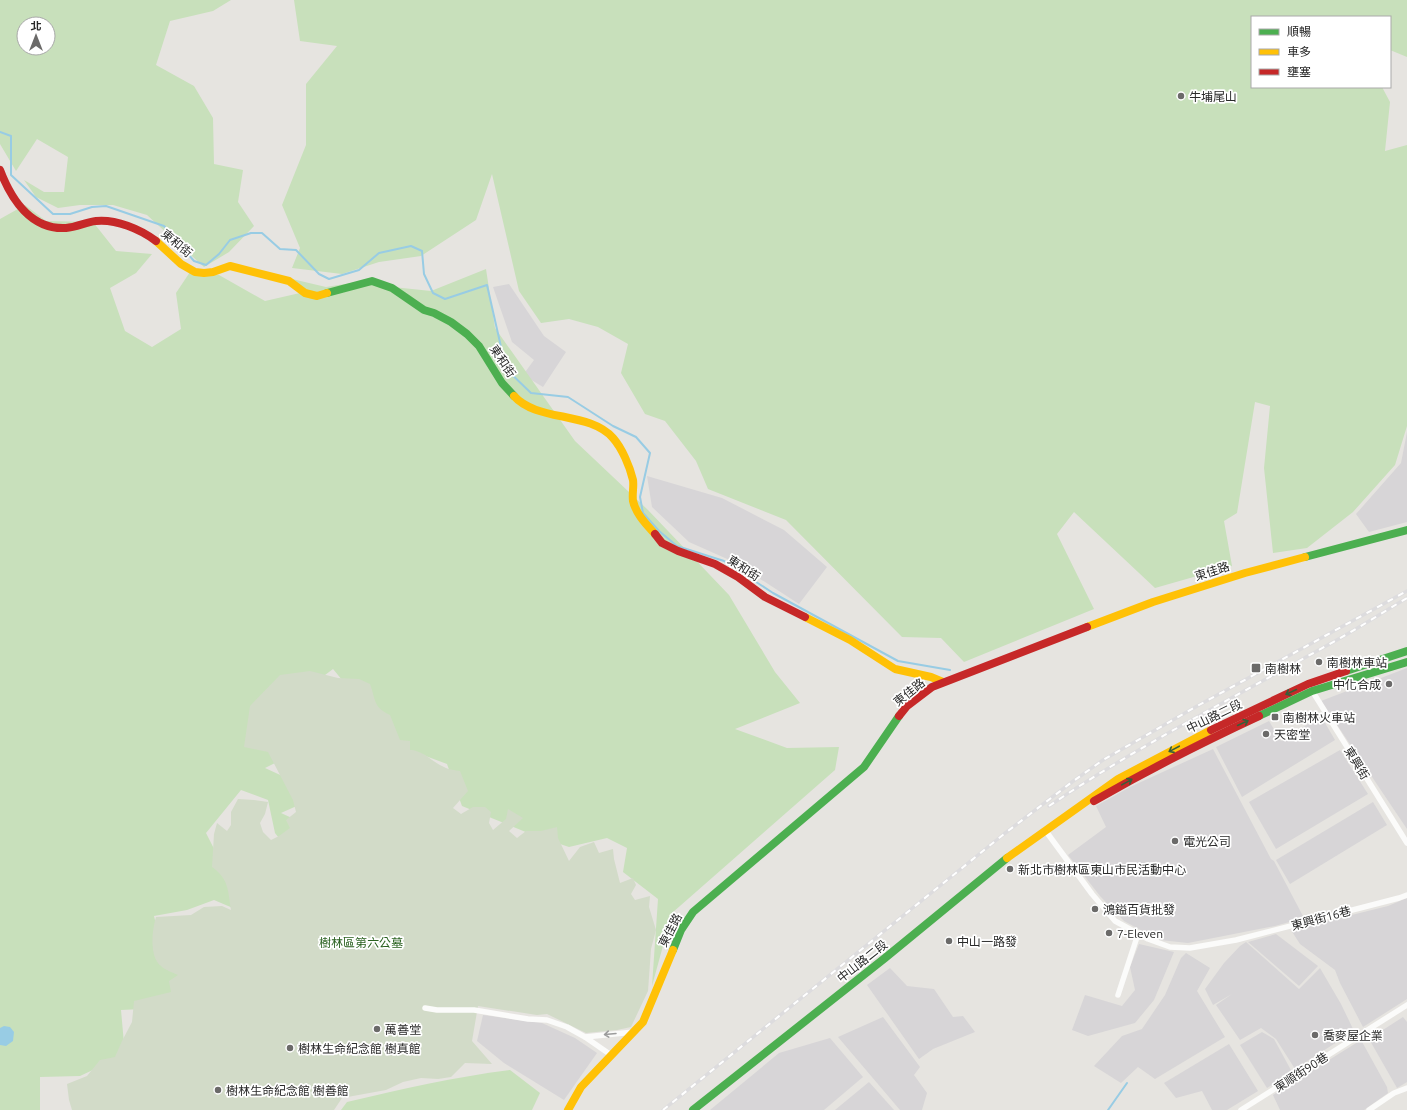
<svg xmlns="http://www.w3.org/2000/svg" width="1407" height="1110" font-family="Ubuntu,'Noto Sans TC',sans-serif">
	<rect width="100%" height="100%" fill="#e6e4e0"/>
	<g fill="#d7d5d7">
		<path d="M509,284L544,336L566,352L543,387L523,375L534,360L512,342L493,287Z"/>
		<path d="M1407,432V522L1369,532L1356,514L1401,463Z"/>
		<path d="M647,476L722,498L784,530L827,567L799,604L734,562L689,542L652,507Z"/>
		<path d="M1407,668V829L1321,701Z"/>
		<path d="M1321,716L1335,740L1242,797L1216,747L1269,721L1281,741Z"/>
		<path d="M1213,749L1271,859L1274,861L1304,918L1275,926L1188,943L1160,940L1153,933H1146L1124,921L1100,896L1068,855L1106,827L1096,806L1130,787Z"/>
		<path d="M1340,750L1368,794L1276,849L1249,802Z"/>
		<path d="M1373,802L1387,825L1290,884L1276,860Z"/>
		<path d="M1407,898V999L1363,1027L1340,983L1335,970L1300,944L1291,930L1388,906Z"/>
		<path d="M1276,934L1318,966L1299,986L1248,942Z"/>
		<path d="M1246,942L1299,989L1320,968L1341,1004L1354,1031L1295,1069L1276,1039L1261,1028L1240,1040L1216,1005L1232,994L1213,1005L1205,989L1224,963L1240,946Z"/>
		<path d="M1139,944L1174,952L1154,1000L1135,1023L1088,1036L1072,1030L1085,995L1122,1006L1135,990L1130,967Z"/>
		<path d="M1186,953L1210,968L1197,991L1225,1037L1155,1079L1138,1067L1121,1083L1094,1066L1122,1036L1142,1029L1165,995L1181,958Z"/>
		<path d="M890,968L907,986L934,989L953,1017L963,1016L975,1032L933,1049L919,1059L867,985Z"/>
		<path d="M483,1015L542,1023L575,1038L597,1053L564,1100L504,1063L477,1041Z"/>
		<path d="M883,1017L920,1067L914,1075L927,1093L922,1110H900L838,1037Z"/>
		<path d="M1403,1017L1407,1022V1082L1397,1088L1369,1039Z"/>
		<path d="M1262,1032L1274,1039L1292,1072L1267,1088L1240,1045Z"/>
		<path d="M830,1038L863,1077L824,1110H710L779,1053Z"/>
		<path d="M1361,1040L1387,1087L1388,1093L1364,1110H1280L1273,1095Z"/>
		<path d="M1229,1044L1258,1091L1227,1110H1212L1202,1091L1176,1098L1164,1083Z"/>
		<path d="M869,1082L894,1110H835Z"/>
	</g>
	<g fill="#c8e0bb" fill-rule="evenodd">
		<path d="M0,0H231L213,11L170,21L156,65L194,86L213,118L214,164L243,170L238,202L254,226L229,252L204,267L147,215L113,205H80L58,208L36,197L24,180L44,192H64L68,157L37,139L16,171L0,144ZM24,24H48V48H24Z"/>
		<path d="M294,0H1407V57L1390,50V17H1252V87H1382L1390,102L1385,151L1407,145V426L1395,465L1353,512L1307,548L1273,553L1264,468L1270,406L1255,402L1237,513L1224,521L1232,566L1155,588L1074,512L1057,534L1094,609L964,662L941,638L902,637L786,520L708,489L696,461L665,421L645,414L621,373L628,344L598,327L569,319L541,323L519,291L492,174L476,220L421,256L379,262L342,274L292,268L300,248L282,205L306,145V84L337,46L300,41Z"/>
		<path d="M25,205L46,221L93,222L116,251L152,254L136,273L110,288L125,331L152,347L181,329L176,293L190,272L219,275L265,301L300,293L292,279L326,287L370,280L393,287L431,291L486,269L495,328L575,441L648,510L729,595L775,672L800,703L735,729L787,748L839,747L835,770L672,913L652,986L658,899L623,872L627,848L607,838L569,847L533,835L462,806L447,764L396,745L333,669L269,717L291,755L265,768L313,790L310,800L281,813L307,825L308,875L275,833L268,800L241,790L206,833L247,914L214,900L187,910L154,916L166,965L259,964L164,1008L121,1010L125,1055L80,1076L40,1077V1110H0V219Z"/>
		<path d="M510,1070L540,1093L532,1110H341L347,1102C402,1089 454,1077 510,1070Z"/>
	</g>
	<path fill="#d2dbc8" d="M310,671L338,678L359,679L370,684C376,700 373,707 390,715L400,740L410,741V750C423,750 432,762 444,767C449,770 455,770 460,771L468,791L453,808L461,814L473,807H485L491,812L489,823L493,830L506,819L508,809L523,818L509,831L517,838L526,831H541L557,827L558,838L569,861L580,847L594,842L599,853L613,849L614,859L620,883L633,878L636,885L631,894L635,900L650,896L649,907L656,930L651,949L648,991L631,1027L617,1030L586,1033L547,1014L537,1015L478,1006L472,1041L492,1064L465,1063L451,1077L438,1079L421,1078L403,1082L386,1090L342,1098L334,1110H72L69,1100L67,1084L87,1076L100,1060L115,1057L122,1041L132,1022L134,1001L171,992L169,981L178,975C172,972 165,970 161,966C149,957 152,930 156,917L191,915L204,907L222,906L231,910C228,891 229,879 212,867L214,834L217,823L227,831L231,825V812L238,799L254,800L268,802L265,814L260,823L263,832L271,840L279,836L290,828L286,820L296,812L293,800L268,752L244,747L250,706L280,675Z"/>
	<path fill="#98cce4" d="M4,1026L10,1027L14,1032L13,1041L6,1046L0,1045V1028Z"/>
	<g fill="none" stroke-linecap="round" stroke-linejoin="round">
		<g stroke="#98cce4" stroke-width="2">
			<path d="M0,132L11,136V175L53,214H70L92,207L106,206L164,226L194,261L206,265L219,254L230,240L251,233H262L280,249L296,250L319,274L329,279L359,270L379,253L411,246L422,251L424,274L433,293L445,299L487,285L506,369L531,393L568,397L613,426L636,437L650,453L640,497L643,513L659,531L677,546L724,561L773,593L898,661L950,670"/>
			<path d="M1108,1110L1127,1083"/>
		</g>
		<g stroke="#fbfbfa" stroke-width="5.5">
			<path d="M1311,689L1407,843"/>
			<path d="M1045,830L1092,894L1115,921L1148,939L1170,947L1190,948L1236,940L1399,898L1407,895"/>
			<path d="M1118,995L1138,934"/>
			<path d="M425,1008L437,1010H474L528,1019L547,1020L567,1027L585,1037L611,1055"/>
			<path d="M585,1037L634,1032"/>
			<path d="M1241,1110L1407,1005"/>
			<path d="M1369,1110L1394,1093L1407,1088"/>
		</g>
		<g stroke="#4caf50" stroke-width="8">
			<path d="M327,293L372,281L392,288L424,310L434,313L451,322L467,334L479,346L502,383L514,396"/>
			<path d="M1305,557L1407,530"/>
			<path d="M1346,671L1407,651"/>
			<path d="M1259,716L1312,691L1407,662"/>
			<path d="M673,950L681,930L693,912L864,767L899,716"/>
			<path d="M693,1110L885,958L1007,858"/>
		</g>
		<g stroke="#ffc107" stroke-width="8">
			<path d="M156,241L181,264L195,272L204,273L213,272L230,266L289,281L305,293L317,296L327,293"/>
			<path d="M514,396C537,422 589,411 613,438C622,448 630,467 633,480C634,486 632,494 633,501C636,514 646,524 655,534"/>
			<path d="M805,617L850,640L895,669L931,677L943,682"/>
			<path d="M1087,627L1153,602L1245,573L1305,557"/>
			<path d="M1007,858L1118,779L1211,730"/>
			<path d="M568,1110L581,1087L643,1022L673,950"/>
		</g>
		<g stroke="#c62828" stroke-width="8">
			<path d="M0,170C11,199 31,230 66,228C77,227 86,222 96,221C116,219 140,229 156,241"/>
			<path d="M655,534L662,543L678,551L715,564L738,577L765,597L805,617"/>
			<path d="M899,716L907,706L932,687L1087,627"/>
			<path d="M1211,730L1308,684L1346,671"/>
			<path d="M1094,801C1148,770 1203,742 1259,716"/>
		</g>
		<g stroke="#dddcde" stroke-width="3.5">
			<g id="rail">
				<path d="M1049,806C1138,746 1233,698 1326,646C1354,631 1380,614 1407,598"/>
				<path d="M663,1110L1004,834L1072,782L1103,760L1199,705L1407,591"/>
			</g>
		</g>
		<use href="#rail" stroke="#fff" stroke-width="2" stroke-dasharray="6" stroke-linecap="butt"/>
	</g>
	<defs><path id="oneway-shaft" d="M-6 0H5M1.5-3L5.5 0L1.5 3" fill="none" stroke-width="1.6" stroke-linecap="round" stroke-linejoin="round"/></defs>
	<g stroke="#375f39">
		<use href="#oneway-shaft" transform="translate(1291 692) rotate(155)"/>
		<use href="#oneway-shaft" transform="translate(1243 723) rotate(-25)"/>
		<use href="#oneway-shaft" transform="translate(1174 749) rotate(152)"/>
		<use href="#oneway-shaft" transform="translate(1127 782) rotate(-29)"/>
	</g>
	<use stroke="#9c9c9c" href="#oneway-shaft" transform="translate(610 1034) rotate(175)"/>
	<g fill="#6b6a69" stroke="#fff" stroke-width="1.5">
		<circle cx="1181" cy="96" r="4"/>
		<circle cx="1319" cy="662" r="4"/>
		<rect x="1251" y="663" width="10" height="10" rx="2"/>
		<circle cx="1389" cy="684" r="4"/>
		<rect x="1271" y="713" width="8" height="8" rx="2"/>
		<circle cx="1266" cy="734" r="4"/>
		<circle cx="1175" cy="841" r="4"/>
		<circle cx="1010" cy="869" r="4"/>
		<circle cx="1095" cy="909" r="4"/>
		<circle cx="1109" cy="933" r="4"/>
		<circle cx="949" cy="941" r="4"/>
		<circle cx="377" cy="1029" r="4"/>
		<circle cx="1315" cy="1035" r="4"/>
		<circle cx="290" cy="1048" r="4"/>
		<circle cx="218" cy="1090" r="4"/>
	</g>
	<g text-anchor="middle" dominant-baseline="central" stroke-width="3.5" stroke-linejoin="round" paint-order="stroke">
		<g font-size="12" fill="#292929" stroke="#fff" text-anchor="start">
			<text x="1189" y="96">牛埔尾山</text>
			<text x="1327" y="662">南樹林車站</text>
			<text x="1265" y="668">南樹林</text>
			<text x="1381" y="684" text-anchor="end">中化合成</text>
			<text x="1283" y="717">南樹林火車站</text>
			<text x="1274" y="734">天密堂</text>
			<text x="1183" y="841">電光公司</text>
			<text x="1018" y="869">新北市樹林區東山市民活動中心</text>
			<text x="1103" y="909">鴻鎰百貨批發</text>
			<text x="1117" y="933">7-Eleven</text>
			<text x="957" y="941">中山一路發</text>
			<text x="385" y="1029">萬善堂</text>
			<text x="1323" y="1035">喬麥屋企業</text>
			<text x="298" y="1048">樹林生命紀念館 樹真館</text>
			<text x="226" y="1090">樹林生命紀念館 樹善館</text>
		</g>
		<g font-size="12" fill="#292929" stroke="#fff">
			<text transform="translate(177 243) rotate(40)">東和街</text>
			<text transform="translate(503 361) rotate(56)">東和街</text>
			<text transform="translate(744 568) rotate(33)">東和街</text>
			<text transform="translate(1212 571) rotate(-18)">東佳路</text>
			<text transform="translate(909 692) rotate(-39)">東佳路</text>
			<text transform="translate(1214 716) rotate(-26)">中山路二段</text>
			<text transform="translate(1357 763) rotate(58)">東興街</text>
			<text transform="translate(1321 918) rotate(-15)">東興街16巷</text>
			<text transform="translate(670 930) rotate(-63)">東佳路</text>
			<text transform="translate(862 961) rotate(-38)">中山路二段</text>
			<text transform="translate(1301 1072) rotate(-33)">東順街90巷</text>
		</g>
		<g font-size="12" fill="#29611f" stroke="#fff">
			<text x="361" y="942">樹林區第六公墓</text>
		</g>
	</g>
	<rect x="1251" y="16" width="140" height="72" fill="#ffffff" stroke="#a9a9a9"/>
	<rect x="1259" y="29" width="20" height="6" fill="#4caf50" stroke="#a9a9a9"/>
	<text x="1287" y="36" font-size="12" fill="#292929">順暢</text>
	<rect x="1259" y="49" width="20" height="6" fill="#ffc107" stroke="#a9a9a9"/>
	<text x="1287" y="56" font-size="12" fill="#292929">車多</text>
	<rect x="1259" y="69" width="20" height="6" fill="#c62828" stroke="#a9a9a9"/>
	<text x="1287" y="76" font-size="12" fill="#292929">壅塞</text>
	<g transform="translate(36 36)"><circle r="19" fill="#ffffff" stroke="#a9a9a9"/>
	<path d="M0-3L7 15L0 10L-7 15Z" fill="#6b6a69"/>
	<text y="-6" font-size="11" font-weight="bold" text-anchor="middle" fill="#292929">北</text>
	</g>
</svg>
